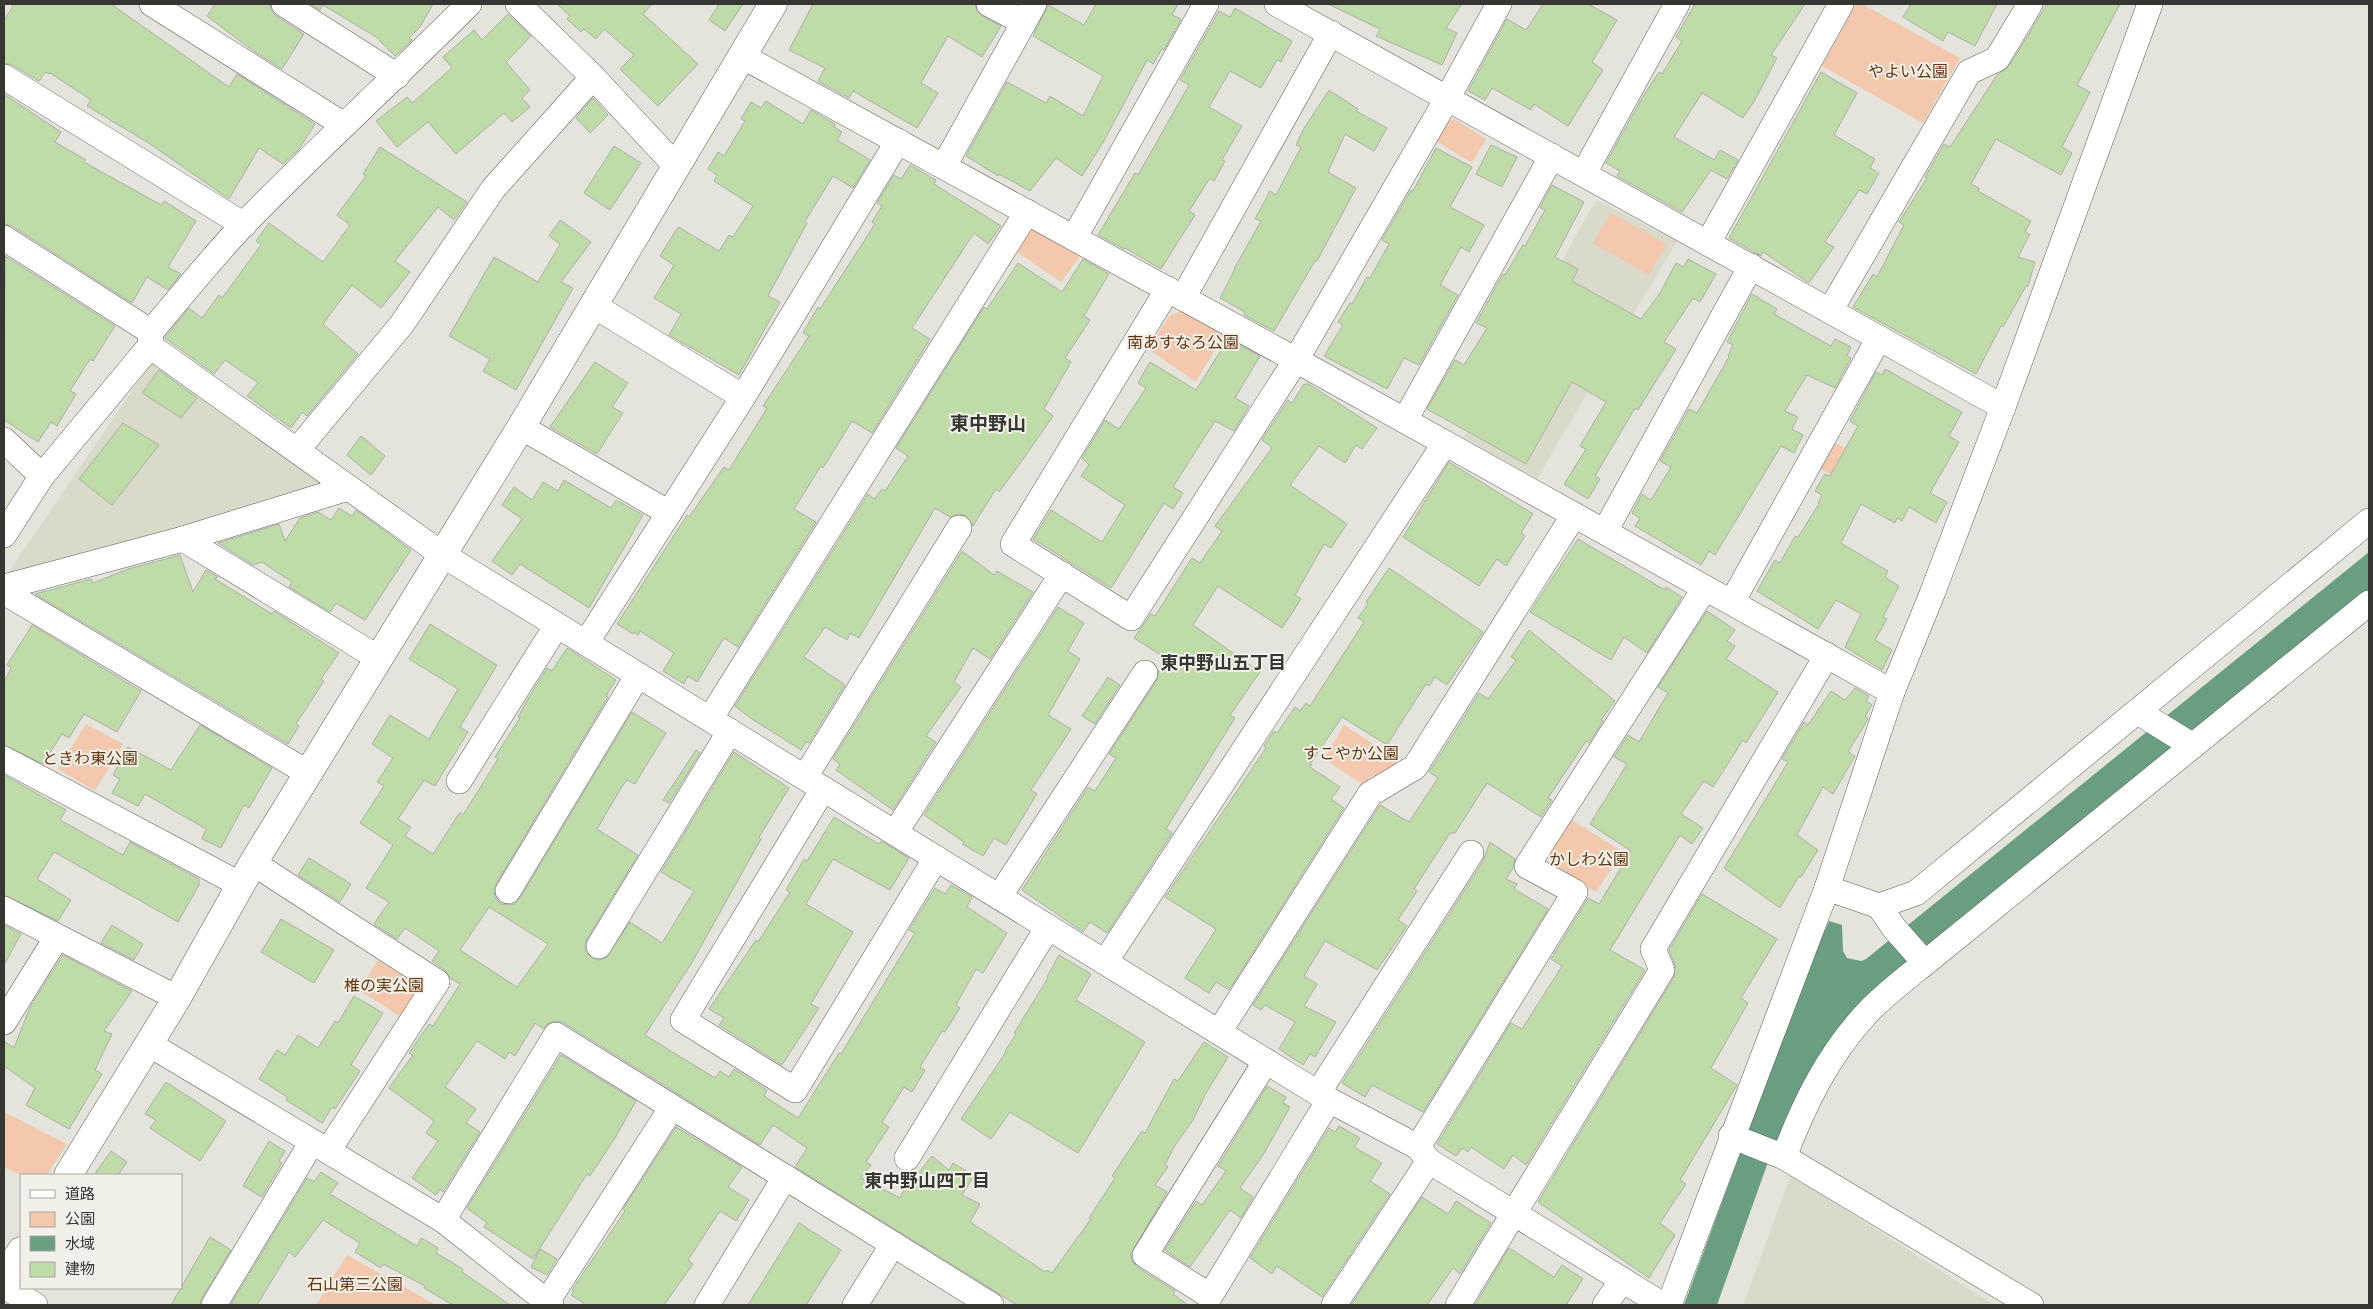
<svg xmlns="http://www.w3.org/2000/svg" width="2373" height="1309" font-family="'Roboto Condensed','Noto Sans JP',sans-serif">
	<rect width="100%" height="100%" fill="#e4e4dc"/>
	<g fill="#dadaca">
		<path d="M1596,200L1677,241L1537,479L1464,437Z"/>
		<path d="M155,357L324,484L4,586V579Z"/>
		<path d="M1791,1175L1994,1305H1743Z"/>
	</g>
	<g fill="#f3c8ad">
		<path d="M1856,4H1862L1960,58L1923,123L1822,66Z"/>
		<path d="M1454,119L1486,139L1472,163L1434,140L1445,122Z"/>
		<path d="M1611,213L1667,244L1649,275L1593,243Z"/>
		<path d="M1034,229L1080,256L1061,282L1014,250L1025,232Z"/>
		<path d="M1182,311L1223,335L1196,382L1148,349L1170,315Z"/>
		<path d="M1830,440L1889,470L1875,499L1815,466Z"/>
		<path d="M86,724L123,744L95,791L58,769Z"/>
		<path d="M1344,725L1403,763L1396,772L1371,776L1364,785L1324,759Z"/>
		<path d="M1570,819L1623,852L1596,892L1553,865L1547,856Z"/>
		<path d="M378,960L416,984V994L401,1017L359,990Z"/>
		<path d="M4,1112L67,1144L47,1175H21L4,1167Z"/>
		<path d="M347,1255L436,1305H316Z"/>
	</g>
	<path fill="#699f80" d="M2369,552V591L1912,961L1768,1162L1717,1305H1684L1811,962L1829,921L1842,925L1843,951L1847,958L1861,961L1866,959Z"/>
	<g fill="#bedba8" stroke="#acb1a9" fill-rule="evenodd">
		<path d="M14,4H111L229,87L237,74L315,124L299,149L283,164L259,148L229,199L150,144L87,106L91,100L50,73L49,74L45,72L39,81L12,65L4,63V21Z"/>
		<path d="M215,4H270L272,11L276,16L304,34L282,69L252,50L207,16Z"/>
		<path d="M310,4H433L420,27L409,38L412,40L395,56L376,37L323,5L320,10Z"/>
		<path d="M557,4H652L643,14L698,64L658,106L620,69L634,55L604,29L596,39L584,29L581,32L567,19L570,16Z"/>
		<path d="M719,4H743L725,31L709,20Z"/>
		<path d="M813,4H975L977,11L982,16L1001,26L982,57L948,36L921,83L938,93L917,128L853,91L849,98L818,81L825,68L789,50Z"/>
		<path d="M1096,4H1178L1172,15L1181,19L1164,50L1162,49L1153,64L1147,60L1104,141L1082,176L1056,158L1030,191L999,174L998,176L966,156L1007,82L1046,103L1050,96L1083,116L1103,76L1033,36L1048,5L1084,25Z"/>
		<path d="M1328,4H1462L1446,28L1457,33L1442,65L1376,36L1380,29Z"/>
		<path d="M1543,4H1588L1617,20L1592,62L1603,70L1568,126L1534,104L1531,110L1492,88L1485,100L1468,91L1507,19L1526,30Z"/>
		<path d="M1695,4H1805L1771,55L1777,58L1755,100L1743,118L1702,93L1674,137L1714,160L1720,150L1738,160L1727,179L1711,170L1682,212L1617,176L1620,171L1606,163L1642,98L1659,72L1662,74L1682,41L1676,37Z"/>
		<path d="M1911,4H1997L1975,46L1948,32L1943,41L1903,17Z"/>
		<path d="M2047,4H2120L2077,85L2090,92L2062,147L2072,153L2061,175L1996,139L1971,184L1979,188L1978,191L2031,221L2025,232L2030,234L2018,257L2035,262L2028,286H2026L2003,327L2001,326L1976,374L1853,307L1873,274L1877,277L1904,225L1899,222L1927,178L1925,177L1944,144L1950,147L1997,75L2009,66Z"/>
		<path d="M1235,8L1292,41L1281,62L1277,60L1261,88L1230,71L1209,107L1242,126L1222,160L1225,161L1214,181L1210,178L1189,211L1195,215L1161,269L1125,248L1124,249L1098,235L1135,173L1138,175L1189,85L1180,80L1219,11L1230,17Z"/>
		<path d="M508,14L531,36L506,62L530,90L522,98L530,107L512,122L504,113L456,154L428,122L397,147L376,121L407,97L412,103L452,68L443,57L474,30L482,40Z"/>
		<path d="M1821,72L1857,93L1834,135L1875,159L1870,168L1879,173L1867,194L1859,190L1825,242L1834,247L1809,283L1763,252L1761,256L1729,238Z"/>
		<path d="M1329,90L1358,109L1356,111L1387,128L1374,151L1345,134L1328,172L1356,188L1317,261H1315L1274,331L1244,315L1245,312L1220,298L1235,269H1234L1261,221L1255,219L1270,191L1276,195L1301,147L1296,145L1303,130Z"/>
		<path d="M4,94L61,132L55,142L86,160L84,162L161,205L164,201L196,221L168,267L181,274L168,290L147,277L132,303L12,226L4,224Z"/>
		<path d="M593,98L608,115L590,133L576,118Z"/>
		<path d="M766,101L803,124L811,110L835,124L834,127L842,132L837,140L870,160L853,188L833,176L805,221L807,223L768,296L780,302L739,375L669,335L681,314L654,298L674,265L660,256L678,227L719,251L729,235L733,237L753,206L714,181L717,175L708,169L718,152L724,156L745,121L741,119L751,102L761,108Z"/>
		<path d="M1491,145L1517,157L1502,187L1476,174Z"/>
		<path d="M614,146L641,163L610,210L584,193Z"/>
		<path d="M380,147L467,202L454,220L438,207L395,261L410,272L381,308L352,285L323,324L358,354L307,416L302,412L291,428L247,396L258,383L225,360L214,374L165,338L189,308L202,318L219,295L222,298L261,245L256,241L269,223L323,262L350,225L337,215L366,176L363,174Z"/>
		<path d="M1436,148L1472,167L1450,207L1484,225L1469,252L1461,247L1440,285L1458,295L1419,365L1404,358L1387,389L1324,356L1343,325L1338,322L1350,303L1352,304L1367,277L1370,278L1389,244L1382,240L1411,190L1413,191Z"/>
		<path d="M910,165L936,180L934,184L1001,226L988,244L974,233L912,328L930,339L872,433L852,421L823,468L821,466L794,509L816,522L738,647L724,638L697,682L688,676L684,684L663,671L674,653L640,631L638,635L634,632L633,634L617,624L687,515L689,517L724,467L729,470L767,408L763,406L809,336L803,333L818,307L820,309L875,224L872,222L882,206L877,203L894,175L901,179Z"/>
		<path d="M1552,185L1584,202L1555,257L1578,269L1572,281L1641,319L1660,293L1676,263L1684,267L1688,259L1716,274L1700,302L1693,298L1664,342L1676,349L1638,410L1635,408L1595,476L1600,479L1588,499L1564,484L1586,449L1580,446L1606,402L1572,382L1526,464L1427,409L1455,360L1464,365L1487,328L1476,323L1503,274L1505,275L1523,245L1525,246L1545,210L1540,207Z"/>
		<path d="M560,220L591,242L561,282L573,288L516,390L483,371L490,359L449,336L494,257L538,282L560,244L549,236Z"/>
		<path d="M5,256L115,326L93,361L90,359L70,391L76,394L57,426L51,422L38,442L4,420Z"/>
		<path d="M1083,259L1109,274L1084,316L1090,320L1065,358L1071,362L1044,409L1053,416L1021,462L999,492L996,489L973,526L966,516L959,514L950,517L935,508L859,638L850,633L847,640L825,627L804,657L845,685L809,743L806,742L801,750L752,719L735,706L868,494L874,499L882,489L885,491L908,456L896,448L984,307L987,309L1018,263L1062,292Z"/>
		<path d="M1752,294L1777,309L1774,314L1831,346L1835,339L1851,347L1847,356L1851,358L1835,388L1807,375L1785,411L1798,417L1792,429L1803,435L1794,453L1781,446L1715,555L1709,551L1701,565L1635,526L1640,518L1632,513L1642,494L1651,500L1671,467L1660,461L1689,409L1697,413L1729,357L1728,356L1733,345L1727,342Z"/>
		<path d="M1228,339L1260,356L1235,398L1249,406L1234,431L1215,421L1173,487L1183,493L1173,509L1164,503L1111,588L1033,539L1051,510L1102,542L1125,505L1081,476L1089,465L1082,458L1105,420L1119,429L1146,388L1138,383L1150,362L1196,390Z"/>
		<path d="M595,362L628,383L612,407L623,413L597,454L550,427Z"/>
		<path d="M1885,369L1962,412L1949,436L1959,442L1930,493L1947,502L1936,523L1909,507L1902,521L1897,518L1895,523L1861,504L1841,543L1888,571L1885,577L1899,586L1883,617L1887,619L1875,640L1892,650L1882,670L1845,647L1861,614L1836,600L1818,629L1757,591L1775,560L1780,563L1795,536L1798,537L1819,504L1818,503L1822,495L1815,491L1825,474L1830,476L1858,426L1850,421L1876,372L1882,375Z"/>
		<path d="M159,370L197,398L181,418L142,393Z"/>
		<path d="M1307,383L1377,428L1362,449L1356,445L1345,463L1319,446L1290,485L1347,524L1331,548L1324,544L1295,595L1301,599L1282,628L1218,586L1193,625L1260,672L1230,715L1235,718L1166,829L1172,833L1107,933L1090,922L1083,932L1022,890L1088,787L1095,791L1116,758L1109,754L1157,680L1159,670L1167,659L1134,638L1151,614L1155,616L1192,558L1200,563L1222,531L1215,526L1272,448L1262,440L1288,400L1292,403L1304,384L1306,385Z"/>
		<path d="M123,423L159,445L112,505L79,479Z"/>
		<path d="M361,436L385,456L371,475L347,455Z"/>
		<path d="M1449,462L1533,514L1521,533L1525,536L1506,566L1497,559L1479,586L1403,537Z"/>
		<path d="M564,480L611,508L616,500L643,515L589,608L520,564L512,575L492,561L522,519L502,505L514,487L532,500L543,482L558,491Z"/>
		<path d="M339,508L352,516L356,510L411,550L365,620L336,603L330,612L289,587L292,582L262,562L253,565L218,543L279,524L285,541L300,518L318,512L331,520Z"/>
		<path d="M1578,539L1665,590L1666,587L1682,597L1647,653L1624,637L1611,660L1530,612Z"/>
		<path d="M962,551L994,575L997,571L1033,592L990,659L973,648L954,682L961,687L926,736L936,742L893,810L836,770L840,764L833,759Z"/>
		<path d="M180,555L193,592L206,570L218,577L215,579L272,614L274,611L339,653L321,679L324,681L296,724L299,726L288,744L35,594L91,579L93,583L128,569Z"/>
		<path d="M1389,568L1483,632L1447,685L1435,677L1429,686L1426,684L1387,745L1342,717L1310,764L1312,765L1310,767L1340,787L1331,799L1344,808L1229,990L1216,982L1209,993L1185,978L1216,929L1165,897L1266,748L1264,746L1274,731L1277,733L1295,707L1300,711L1306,703L1310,706L1364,622L1358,618L1368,604L1366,602Z"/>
		<path d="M1058,607L1084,623L1068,651L1080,659L1048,715L1071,729L1031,790L1037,794L1006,845L994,838L983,856L962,844L964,842L924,815Z"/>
		<path d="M1707,611L1735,630L1727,641L1735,646L1726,659L1778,692L1746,743L1743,740L1713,787L1704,781L1681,814L1703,828L1692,844L1680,835L1610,950L1645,970L1526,1165L1513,1155L1504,1169L1471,1147L1468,1152L1462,1148L1456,1156L1437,1144L1511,1023L1522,1029L1562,966L1551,959L1588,898L1599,904L1631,851L1590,824L1627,764L1614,757L1628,735L1639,742L1668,693L1658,687Z"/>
		<path d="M430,624L497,665L460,727L468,732L435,786L424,780L398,819L411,827L405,836L433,854L460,812L463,815L498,759L495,757L520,718L518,717L528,699L547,668L552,671L567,648L616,680L606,696L608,697L496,884L494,890L495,898L501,904L507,905L514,904L520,898L632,712L666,733L635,784L627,780L623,785L597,829L638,855L587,939L585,945L586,952L592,958L599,960L606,958L630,922L662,943L694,891L661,872L734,752L789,788L759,837L761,839L691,964L645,1035L715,1078L720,1071L729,1077L734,1069L767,1090L764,1096L798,1118L839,1053L841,1054L915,933L909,930L935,888L945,894L951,885L972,897L967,907L1007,933L983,973L976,969L956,1005L960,1008L945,1032L942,1031L920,1067L925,1070L912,1092L904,1087L882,1122L889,1127L866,1162L871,1165L861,1178L900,1198L906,1185L908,1186L932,1156L949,1170L953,1163L974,1176L962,1195L980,1204L970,1222L1045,1272L1047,1270L1052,1273L1091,1219L1089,1218L1115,1178L1112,1176L1142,1131L1145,1133L1174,1079L1178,1081L1204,1042L1228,1057L1205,1095L1193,1120L1174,1147L1165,1165L1168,1167L1155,1185L1167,1192L1131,1254L1132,1261L1137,1267L1175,1291L1173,1294L1188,1305H1017L795,1167L807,1148L773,1125L760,1145L564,1023L557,1021L549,1023L543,1029L535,1023L515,1056L509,1052L505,1059L477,1041L445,1087L476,1109L466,1123L480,1132L443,1192L440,1189L436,1195L412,1178L438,1141L426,1133L434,1121L389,1088L413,1055L409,1053L429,1024L433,1026L460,984L450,978L445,970L432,961L439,951L405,928L397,939L374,924L389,902L366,888L393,845L360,823L384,786L377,782L393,758L372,744L390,715L429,739L458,689L409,659ZM489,907L548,944L517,987L460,950Z"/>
		<path d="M32,625L141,691L117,732L84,714L69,738L62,734L43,764L4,745V682L11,668L7,665Z"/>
		<path d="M1529,630L1615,701L1601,720L1603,721L1589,743L1586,741L1548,798L1552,800L1541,817L1487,783L1455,833H1450L1414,889L1417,891L1398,920L1407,926L1377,970L1325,941L1304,976L1317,984L1304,1006L1336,1022L1315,1057L1310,1054L1303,1065L1279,1049L1295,1022L1265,1005L1261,1010L1253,1005L1380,805L1409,822L1438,778L1429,772L1449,741L1479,693L1488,699L1516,660L1511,657Z"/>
		<path d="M1108,677L1120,685L1095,724L1082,716Z"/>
		<path d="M1855,688L1869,696L1866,701L1872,705L1865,716L1868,718L1867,721L1848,752L1855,756L1833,794L1823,787L1797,835L1818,850L1801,877L1799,876L1780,908L1724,868L1788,762L1782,759L1804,722L1808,725L1831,691L1845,700Z"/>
		<path d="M200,725L272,768L249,808L244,805L221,848L202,839L206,829L145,794L138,806L112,793L120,779L113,775L128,747L171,770Z"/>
		<path d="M696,750L700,753L669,803L663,800Z"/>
		<path d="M4,775L66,810L60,820L123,855L130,842L199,879V885L178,922L54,852L37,879L71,900L58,921L4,895Z"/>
		<path d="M834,817L879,844L881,841L909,858L890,890L833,859L806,904L853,932L811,1004L819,1008L782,1065L719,1025L724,1018L709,1009L756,940L758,942L790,892L786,890L804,859L807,861Z"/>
		<path d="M1490,842L1515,859L1513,868L1506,879L1517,884L1514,889L1548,909L1423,1112L1372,1085L1365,1097L1342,1083L1483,861Z"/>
		<path d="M309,858L351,884L340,902L298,875Z"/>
		<path d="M1702,894L1777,939L1741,998L1748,1003L1711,1068L1737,1085L1680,1180L1686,1184L1660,1223L1675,1235L1649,1278L1538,1202L1674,977L1675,965L1669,950Z"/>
		<path d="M281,919L334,950L314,983L261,952Z"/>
		<path d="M4,925L21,934L4,965Z"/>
		<path d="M112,925L143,944L134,960L101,943Z"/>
		<path d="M63,955L132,991L104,1031L112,1034L95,1070L102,1074L69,1129L26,1105L35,1088L4,1066V1041L14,1048L30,1007Z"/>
		<path d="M1059,955L1091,974L1076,1000L1145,1042L1078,1153L1010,1112L991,1139L961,1119L1006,1052L1005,1051L1016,1034L1014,1033L1048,978L1047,977Z"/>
		<path d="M354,996L383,1013L351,1065L360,1071L335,1109L332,1107L322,1123L286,1100L287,1097L259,1079L277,1050L285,1055L298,1035L318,1048L335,1021L338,1023Z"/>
		<path d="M561,1055L636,1101L615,1138L590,1176L587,1174L533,1259L484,1227L487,1223L467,1208Z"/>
		<path d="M166,1082L226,1121L200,1161L150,1128L156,1120L145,1114Z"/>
		<path d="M1267,1086L1286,1097L1283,1103L1290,1107L1263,1155L1240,1188L1253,1197L1241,1218L1230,1210L1190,1267L1165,1250L1196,1201L1202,1205L1226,1171L1218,1166Z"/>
		<path d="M1339,1126L1360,1138L1354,1147L1382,1163L1370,1181L1390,1194L1322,1297L1277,1266L1272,1274L1250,1258L1329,1128L1335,1132Z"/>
		<path d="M676,1127L742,1167L728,1187L749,1200L736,1221L720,1211L688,1260L693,1264L664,1305H586L571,1295L574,1291L572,1290L625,1211L623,1209Z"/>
		<path d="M269,1141L285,1151L279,1161L282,1163L262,1197L243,1186Z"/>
		<path d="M111,1151L127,1162L118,1175H94Z"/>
		<path d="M321,1172L338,1183L330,1194L417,1246L421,1238L438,1248L436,1253L463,1269L462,1272L510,1305H453L424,1288L425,1286L383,1264L381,1268L355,1252L360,1243L323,1220L295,1257L289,1252L257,1305L231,1304L307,1178L314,1182Z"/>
		<path d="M1422,1197L1448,1214L1456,1201L1491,1223L1460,1274L1453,1268L1427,1305H1351Z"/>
		<path d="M799,1223L841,1250L806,1305H748Z"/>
		<path d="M210,1237L231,1250L202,1298L200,1305H171Z"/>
		<path d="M1509,1248L1554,1277L1562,1265L1583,1279L1566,1305H1475Z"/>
		<path d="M540,1249L557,1259L547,1275L531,1267Z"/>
	</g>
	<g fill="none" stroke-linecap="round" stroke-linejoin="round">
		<g stroke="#5d5d55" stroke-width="26">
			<g id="street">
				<path d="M152,4L344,125"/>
				<path d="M284,4L397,76"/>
				<path d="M518,4L593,77L675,165"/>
				<path d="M989,4L1023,22"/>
				<path d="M1277,4L2003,407"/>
				<path d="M742,56L1296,360L1892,692"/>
				<path d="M4,77L244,225"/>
				<path d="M944,166L1034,4"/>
				<path d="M1584,173L1677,4"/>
				<path d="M4,238L151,332"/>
				<path d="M1074,238L1206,4"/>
				<path d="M1708,243L1841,4"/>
				<path d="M1168,289L1013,544L1131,618L1296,360L1448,97L1499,4"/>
				<path d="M1183,298L1331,33"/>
				<path d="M593,305L743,397"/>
				<path d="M1830,311L1969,72L1997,59L2030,4"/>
				<path d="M150,346L443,555L1329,1100L1418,1147L1429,1161L1663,1305"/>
				<path d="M1405,420L1552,156"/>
				<path d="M521,427L669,513"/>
				<path d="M4,440L42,476"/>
				<path d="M298,449L402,324L493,189L593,77"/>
				<path d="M1605,531L1751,266"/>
				<path d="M4,535L42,476L150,346L151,332C181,296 211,259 243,225C317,149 395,78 469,4"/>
				<path d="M183,539L380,659"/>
				<path d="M4,587L183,539L348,488"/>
				<path d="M4,592L308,773"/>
				<path d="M1732,602L1879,338"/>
				<path d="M586,643L743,397L898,141"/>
				<path d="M2138,712L2193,746"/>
				<path d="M710,719L1027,212"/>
				<path d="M4,759L241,885"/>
				<path d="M805,777L959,528"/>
				<path d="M459,781L557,625"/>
				<path d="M823,789L683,1020L795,1090L936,858"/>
				<path d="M895,833L1062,574"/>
				<path d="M253,863L437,982L328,1151"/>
				<path d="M1827,888L1879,906L1916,893L2369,521"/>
				<path d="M508,891L638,675"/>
				<path d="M999,897L1145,673"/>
				<path d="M1879,906L1894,928L1925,963"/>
				<path d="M4,909L177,998"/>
				<path d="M599,946L730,731"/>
				<path d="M1105,962L1445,443"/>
				<path d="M4,1022L57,937"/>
				<path d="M1219,1032L1370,794L1415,767L1574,515"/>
				<path d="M149,1044L443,1220L551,1305"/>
				<path d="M1266,1061L1145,1255L1210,1296L1329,1100"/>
				<path d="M1318,1093L1471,853"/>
				<path d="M1731,1136L1784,1157L2031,1305"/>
				<path d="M1418,1147L1575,892L1527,866L1705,588"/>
				<path d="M1784,1157C1804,1104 1828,1055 1867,1013C1884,995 1905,979 1925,963L2369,603"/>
				<path d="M907,1158L1048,927"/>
				<path d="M443,1220L556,1035L991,1305"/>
				<path d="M4,1286L35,1305"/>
				<path d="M214,1305L312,1142"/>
				<path d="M545,1305L672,1107"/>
				<path d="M707,1305L785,1177"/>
				<path d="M855,1305L893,1244"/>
				<path d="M1334,1305L1429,1161"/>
				<path d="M1458,1305L1662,970L1653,949L1827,655"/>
				<path d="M1605,1305L1622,1280"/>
				<path d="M1669,1305L1827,888L1892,692L1932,594L2003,407L2150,4"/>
			</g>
		</g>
		<g stroke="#5d5d55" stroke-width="29">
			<g id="secondary">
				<path d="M68,1175L177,998L253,863L521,427L773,4"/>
				<path d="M4,1279L21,1251"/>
			</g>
		</g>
		<use href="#street" stroke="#fff" stroke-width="25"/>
		<use href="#secondary" stroke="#fff" stroke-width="28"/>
	</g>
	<g text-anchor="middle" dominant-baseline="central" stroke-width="4" stroke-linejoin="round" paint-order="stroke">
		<g font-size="16" fill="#643511" stroke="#f2f1e9">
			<text x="1908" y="71">やよい公園</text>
			<text x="1183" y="342">南あすなろ公園</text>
			<text x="1351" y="753">すこやか公園</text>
			<text x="90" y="758">ときわ東公園</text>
			<text x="1589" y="859">かしわ公園</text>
			<text x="384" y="985">椎の実公園</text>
			<text x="355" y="1284">石山第三公園</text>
		</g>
		<g font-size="18" font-weight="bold" fill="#363633" stroke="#f2f1e9">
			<text x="1223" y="662">東中野山五丁目</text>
			<text x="927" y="1180">東中野山四丁目</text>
		</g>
		<g font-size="19" font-weight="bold" fill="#363633" stroke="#f2f1e9">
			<text x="988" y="423">東中野山</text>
		</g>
	</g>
	<rect width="2373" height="1309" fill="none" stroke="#363633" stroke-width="10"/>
	<rect x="20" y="1174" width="162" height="115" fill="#f2f1e9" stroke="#a7a6a0"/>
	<rect x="30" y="1190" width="25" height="8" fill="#ffffff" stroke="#a7a6a0"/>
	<text x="65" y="1199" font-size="15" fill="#363633">道路</text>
	<rect x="30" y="1212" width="25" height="15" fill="#f3c8ad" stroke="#a7a6a0"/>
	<text x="65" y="1224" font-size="15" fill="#363633">公園</text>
	<rect x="30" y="1236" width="25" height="15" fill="#699f80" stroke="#a7a6a0"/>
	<text x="65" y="1249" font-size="15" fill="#363633">水域</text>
	<rect x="30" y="1262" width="25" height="15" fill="#bedba8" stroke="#a7a6a0"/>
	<text x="65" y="1274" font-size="15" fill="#363633">建物</text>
</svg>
